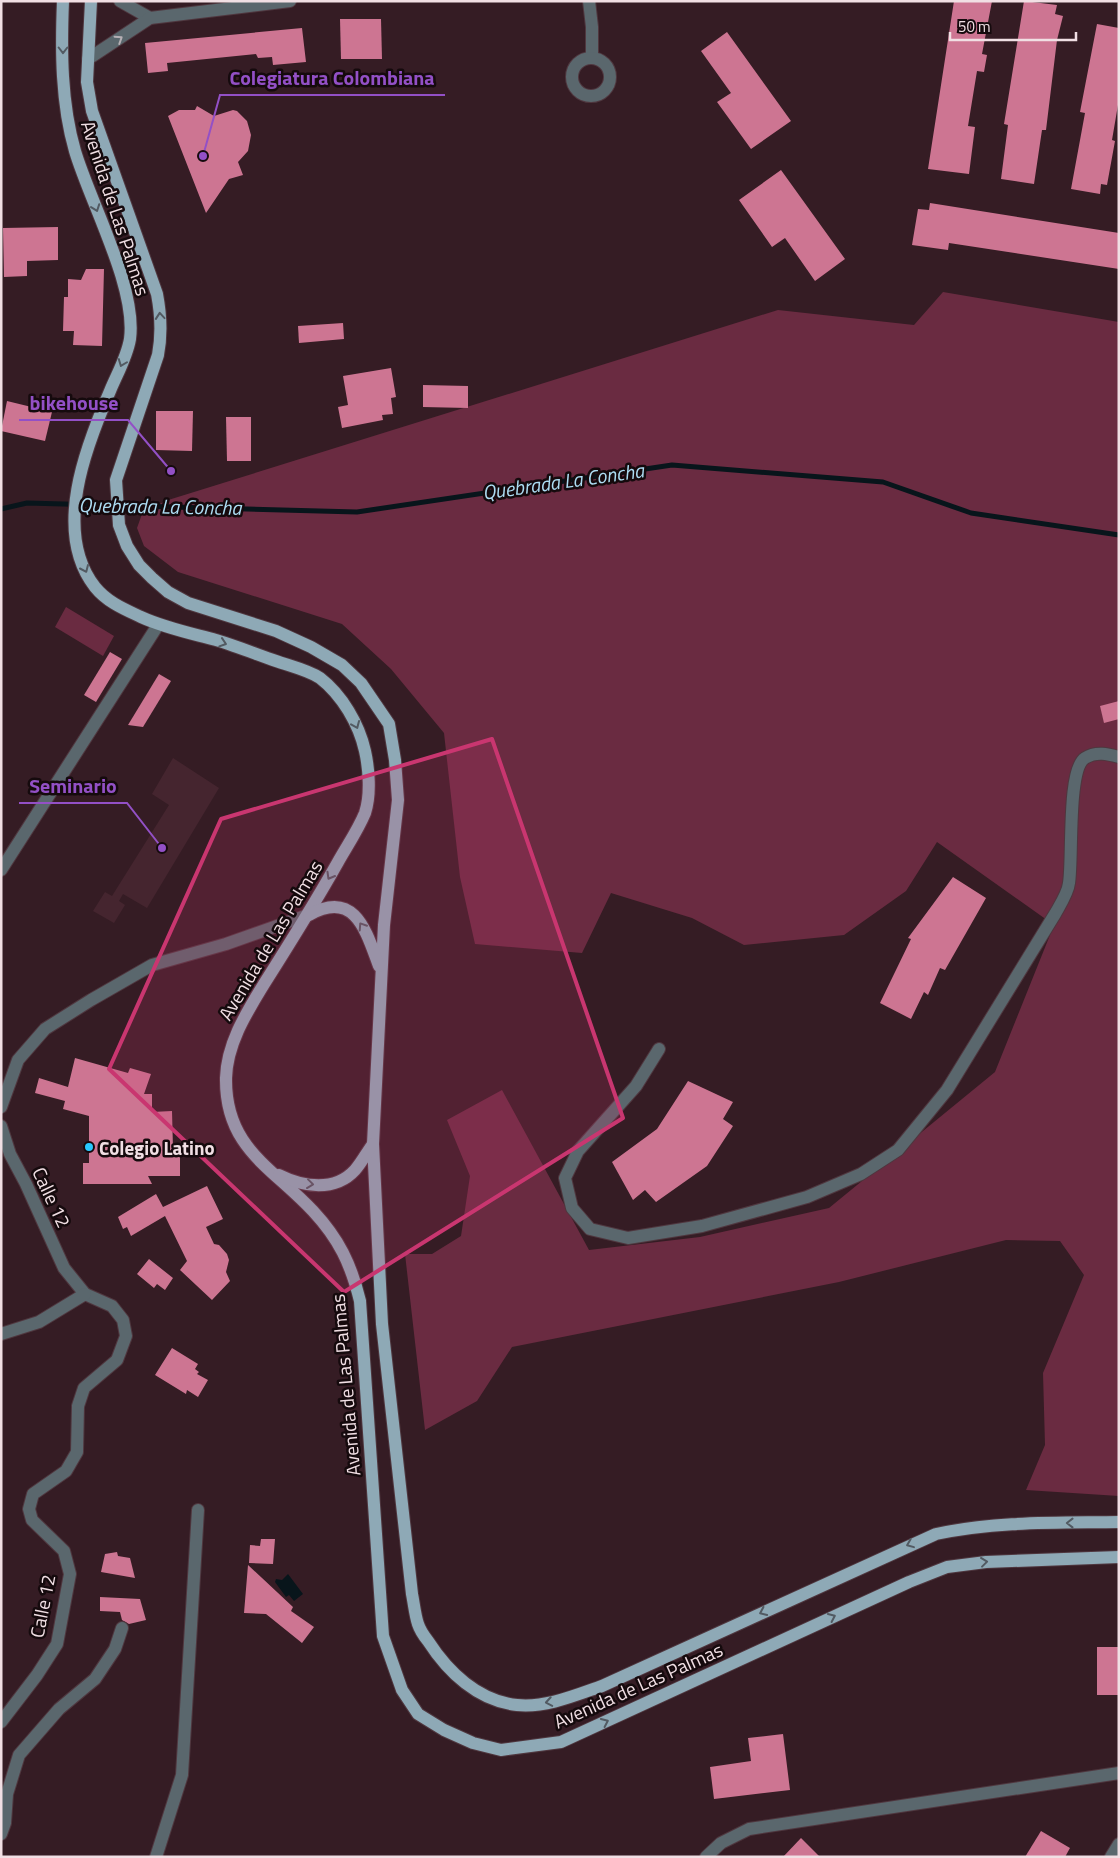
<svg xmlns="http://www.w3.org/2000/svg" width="1120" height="1858" font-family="'Titillium Web',sans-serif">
	<rect width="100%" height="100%" fill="#351c24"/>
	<path fill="#45252f" d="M173,758L219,788L147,908L123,894L119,901L125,905L114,923L93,911L105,892L112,896L169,805L152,794Z"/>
	<g fill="#6a2b41">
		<path d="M943,292L1119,322V1496L1026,1490L1045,1445L1043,1373L1084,1275L1060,1241L1006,1240L839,1282L512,1347L477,1401L425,1430L405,1254H432L461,1236L470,1176L447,1120L502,1090L589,1250L700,1237L829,1208L995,1072L1054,925L937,842L906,891L844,935L744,945L692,918L611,893L582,953L475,944L460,877L444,733L391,669L342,624L178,572L144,546L137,528L142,514L165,501L778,310L914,325Z"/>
		<path d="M66,607L114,636L103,656L55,627Z"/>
	</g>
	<path fill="#08151b" d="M288,1574L303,1594L294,1601L289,1595L286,1597L275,1582L276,1579L282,1580Z"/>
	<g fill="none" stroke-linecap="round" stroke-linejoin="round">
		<path stroke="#08151b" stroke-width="5" d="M1,509L27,503L357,512L672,465L883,482L971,513L1119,535"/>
	</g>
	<g fill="#cd7592">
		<path d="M954,1H992L982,54L987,55L984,72L977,71L968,126L975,127L969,174L928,169Z"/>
		<path d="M1024,1L1057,5L1055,14L1063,16L1057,40L1046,130H1042L1034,184L1001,179L1008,125L1004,124Z"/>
		<path d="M340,19H381L382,59H341Z"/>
		<path d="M1097,24L1119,28V99L1112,140L1115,141L1107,185L1101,184L1100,194L1071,189L1085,113L1080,112Z"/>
		<path d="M302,28L306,62L273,65L272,57L258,58L256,54L167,63L168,71L148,73L145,43Z"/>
		<path d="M727,32L791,121L751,149L717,102L731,93L701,51Z"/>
		<path d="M197,106L214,116L233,110L237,111L247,121L251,135L248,151L238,162L243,175L229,179L206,213L168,116L179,110H195Z"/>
		<path d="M781,170L845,259L815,281L785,238L772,247L739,200Z"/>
		<path d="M930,203L1119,233V269L949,243L948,250L912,245L918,209L929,210Z"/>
		<path d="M58,227V260L27,261V276L4,277L3,228Z"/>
		<path d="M86,269H104L102,346L73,345L74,331H63L64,297H68V279L81,280Z"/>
		<path d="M343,323L344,339L299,343L298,326Z"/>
		<path d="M391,368L396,397L391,398L393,414L382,415L383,420L342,428L338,407L348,405L343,376Z"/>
		<path d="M423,385L468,386V408L423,407Z"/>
		<path d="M7,401L52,412L45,441L1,431Z"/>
		<path d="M156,411H193L192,451L156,450Z"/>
		<path d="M226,417H251V461H227Z"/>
		<path d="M110,652L122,659L96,702L84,695Z"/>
		<path d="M159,674L171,681L143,727L128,725Z"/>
		<path d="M1119,701V719L1104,723L1100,706Z"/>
		<path d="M953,877L986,898L945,970L940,968L928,995L924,992L911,1019L880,1003L911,939L908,938Z"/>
		<path d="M75,1058L128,1073L130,1068L151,1074L144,1094H152V1112L172,1111L173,1149L180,1148V1176H148L152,1184H83V1163H89V1116L63,1109L65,1101L35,1093L39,1078L68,1087Z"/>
		<path d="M688,1081L733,1102L723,1119L733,1126L707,1166L656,1202L645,1190L633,1200L612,1162L657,1129Z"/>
		<path d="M207,1186L223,1219L206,1227L214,1244L219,1245L227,1254L229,1260L226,1272L230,1281L212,1300L180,1270L187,1261L165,1216L131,1236L127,1227L123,1229L118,1217L156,1194L163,1207Z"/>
		<path d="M149,1259L173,1278L165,1290L157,1284L154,1288L137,1274Z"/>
		<path d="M172,1348L198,1364L195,1369L199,1372L197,1374L208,1380L198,1397L187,1390L186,1394L155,1375Z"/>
		<path d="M261,1539H275L273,1564L249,1563L250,1545L260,1546Z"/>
		<path d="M117,1552L118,1556L130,1558L135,1578L101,1572L105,1554Z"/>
		<path d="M248,1565L293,1607L291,1611L314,1627L302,1643L266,1614L244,1613Z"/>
		<path d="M100,1597L140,1599L146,1620L129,1624L122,1620L120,1612L100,1611Z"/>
		<rect x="1097" y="1647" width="22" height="48"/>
		<path d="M783,1734L790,1790L714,1799L710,1767L751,1761L748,1738Z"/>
		<path d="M1041,1831L1070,1848L1065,1857H1025Z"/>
		<path d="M801,1838L820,1857H783Z"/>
	</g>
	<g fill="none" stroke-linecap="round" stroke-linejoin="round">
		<g stroke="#4f373f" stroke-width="14">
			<g id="street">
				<path d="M120,1L150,18"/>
				<path d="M589,1L592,27V58"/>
				<circle cx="591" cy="77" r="19"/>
				<path d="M88,59L150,18L290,1"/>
				<path d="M1,870L158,625"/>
				<path d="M659,1049L636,1086L578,1151L565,1178L572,1208L590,1229L628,1238L702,1226L807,1197L861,1174L898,1150L947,1090L1055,914C1060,905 1068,893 1069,883C1073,859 1067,769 1085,758C1096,751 1108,754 1119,757"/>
				<path d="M1,1107L18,1060L45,1029L91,1000L152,965L226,944L308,915"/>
				<path d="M1,1126L10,1154L26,1184L64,1268L85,1294L112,1306L123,1320L126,1336L117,1360L84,1388L78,1406L77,1452L66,1471L33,1494L29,1509L32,1520L64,1551L70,1574L57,1644L37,1675L1,1722"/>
				<path d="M1,1334L39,1322L85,1294"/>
				<path d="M1,1834L5,1823L7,1794L19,1755L59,1709L95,1679L115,1649L122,1628"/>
				<path d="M156,1857L182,1775L198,1510"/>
				<path d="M706,1857L721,1843L749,1829L1119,1773"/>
				<path d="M1111,1857L1119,1844"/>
			</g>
		</g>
		<g stroke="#4f373f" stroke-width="14">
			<g id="primary">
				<path d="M63,1C61,50 61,103 75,151C90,202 137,287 130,339C127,357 117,374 110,391C86,446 52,532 95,587C107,602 124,609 141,617C165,628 190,633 216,640C236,646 256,654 276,661C290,666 308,670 320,678C342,695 359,724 365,751C369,769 371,795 365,813C358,830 347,846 338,862C315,903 290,943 264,984C247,1012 227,1043 226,1078C225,1148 272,1167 313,1211C339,1239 351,1264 360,1301L383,1636L402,1690L418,1714L444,1730L473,1743L501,1750L561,1742L909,1582L947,1567L986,1562L1119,1557"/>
				<path d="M91,1L87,82L92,111L157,294C161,315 162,334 158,355L116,480L119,525L127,546L139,565L152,578L168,592L188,603L276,631L311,647L342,665L361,683L389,724L395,760L398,800L384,925L373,1144L382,1324L412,1594C414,1604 415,1615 418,1624C420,1630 424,1636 428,1641C448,1672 478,1701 517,1705C546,1708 576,1695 602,1686L936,1534C997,1521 1057,1523 1119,1522"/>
				<path d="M309,915C355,889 366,931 379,966"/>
				<path d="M279,1175C303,1187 335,1192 355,1170C362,1162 367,1152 373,1144"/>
			</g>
		</g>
		<use href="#street" stroke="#5a676d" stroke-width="12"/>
		<use href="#primary" stroke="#8ea9b6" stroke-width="12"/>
	</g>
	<defs><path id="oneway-chevron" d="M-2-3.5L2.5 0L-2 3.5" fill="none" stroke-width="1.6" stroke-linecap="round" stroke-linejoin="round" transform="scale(1.25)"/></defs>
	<use stroke="#b5afb4" href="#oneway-chevron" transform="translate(119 39) rotate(-33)"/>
	<g stroke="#525a62">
		<use href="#oneway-chevron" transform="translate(63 50) rotate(90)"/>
		<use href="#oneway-chevron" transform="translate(96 208) rotate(70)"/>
		<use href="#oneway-chevron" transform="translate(160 316) rotate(-95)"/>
		<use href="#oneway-chevron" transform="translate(122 363) rotate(111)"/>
		<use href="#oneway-chevron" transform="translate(85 569) rotate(66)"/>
		<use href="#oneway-chevron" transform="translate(223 643) rotate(18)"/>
		<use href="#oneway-chevron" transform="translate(356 725) rotate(67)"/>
		<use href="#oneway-chevron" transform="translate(330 876) rotate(120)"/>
		<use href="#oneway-chevron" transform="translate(362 926) rotate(-123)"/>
		<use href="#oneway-chevron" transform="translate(310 1184) rotate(7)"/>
		<use href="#oneway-chevron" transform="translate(1070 1523) rotate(180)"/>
		<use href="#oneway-chevron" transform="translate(910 1544) rotate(158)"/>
		<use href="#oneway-chevron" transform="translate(984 1562) rotate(-7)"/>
		<use href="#oneway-chevron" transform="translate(763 1612) rotate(155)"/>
		<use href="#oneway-chevron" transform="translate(832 1617) rotate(-25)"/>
		<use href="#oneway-chevron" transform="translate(549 1702) rotate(170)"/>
		<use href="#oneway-chevron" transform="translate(605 1722) rotate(-25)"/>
	</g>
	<path fill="#c93670" fill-opacity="0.2" stroke="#c93670" stroke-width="4" stroke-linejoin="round" d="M492,739L623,1118L344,1292L109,1069L221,819Z"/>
	<circle fill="#28c8ff" stroke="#150a0d" stroke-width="2" cx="89" cy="1147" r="5"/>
	<g text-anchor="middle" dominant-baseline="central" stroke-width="5" stroke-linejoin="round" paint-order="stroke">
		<g font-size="19" fill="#f1dfe4" stroke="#150a0d">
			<text transform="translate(116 208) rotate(72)">Avenida de Las Palmas</text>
			<text transform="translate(270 940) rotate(-59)">Avenida de Las Palmas</text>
			<text transform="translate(52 1197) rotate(65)">Calle 12</text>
			<text transform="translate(345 1385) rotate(-95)">Avenida de Las Palmas</text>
			<text transform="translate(42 1606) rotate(-79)">Calle 12</text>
			<text transform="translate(638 1685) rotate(-24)">Avenida de Las Palmas</text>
		</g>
		<g font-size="19" font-weight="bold" fill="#f1dfe4" stroke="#150a0d" text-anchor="start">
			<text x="99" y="1147">Colegio Latino</text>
		</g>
		<g font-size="20" font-style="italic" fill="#adddf3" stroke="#150a0d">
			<text transform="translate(563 481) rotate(-8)">Quebrada La Concha</text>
			<text transform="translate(160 506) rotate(1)">Quebrada La Concha</text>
		</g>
	</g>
	<path fill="none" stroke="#9350c6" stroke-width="2" d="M203 156L220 95H445M171 471L128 420H19M162 848L127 803H19"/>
	<g fill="#9350c6" stroke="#150a0d" stroke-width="2">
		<circle cx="203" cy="156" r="5"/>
		<circle cx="171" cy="471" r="5"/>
		<circle cx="162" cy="848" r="5"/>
	</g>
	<g font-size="20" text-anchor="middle" font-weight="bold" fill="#9350c6" stroke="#150a0d" stroke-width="5" stroke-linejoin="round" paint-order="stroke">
		<text x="332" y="85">Colegiatura Colombiana</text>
		<text x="74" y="410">bikehouse</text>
		<text x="73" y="793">Seminario</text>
	</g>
	<rect width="1120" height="1858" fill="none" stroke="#f1dfe4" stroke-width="5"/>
	<path d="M950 32v8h126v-8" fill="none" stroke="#f1dfe4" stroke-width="2.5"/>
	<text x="958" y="32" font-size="15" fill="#f1dfe4" stroke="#150a0d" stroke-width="4" paint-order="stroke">50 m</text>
</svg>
